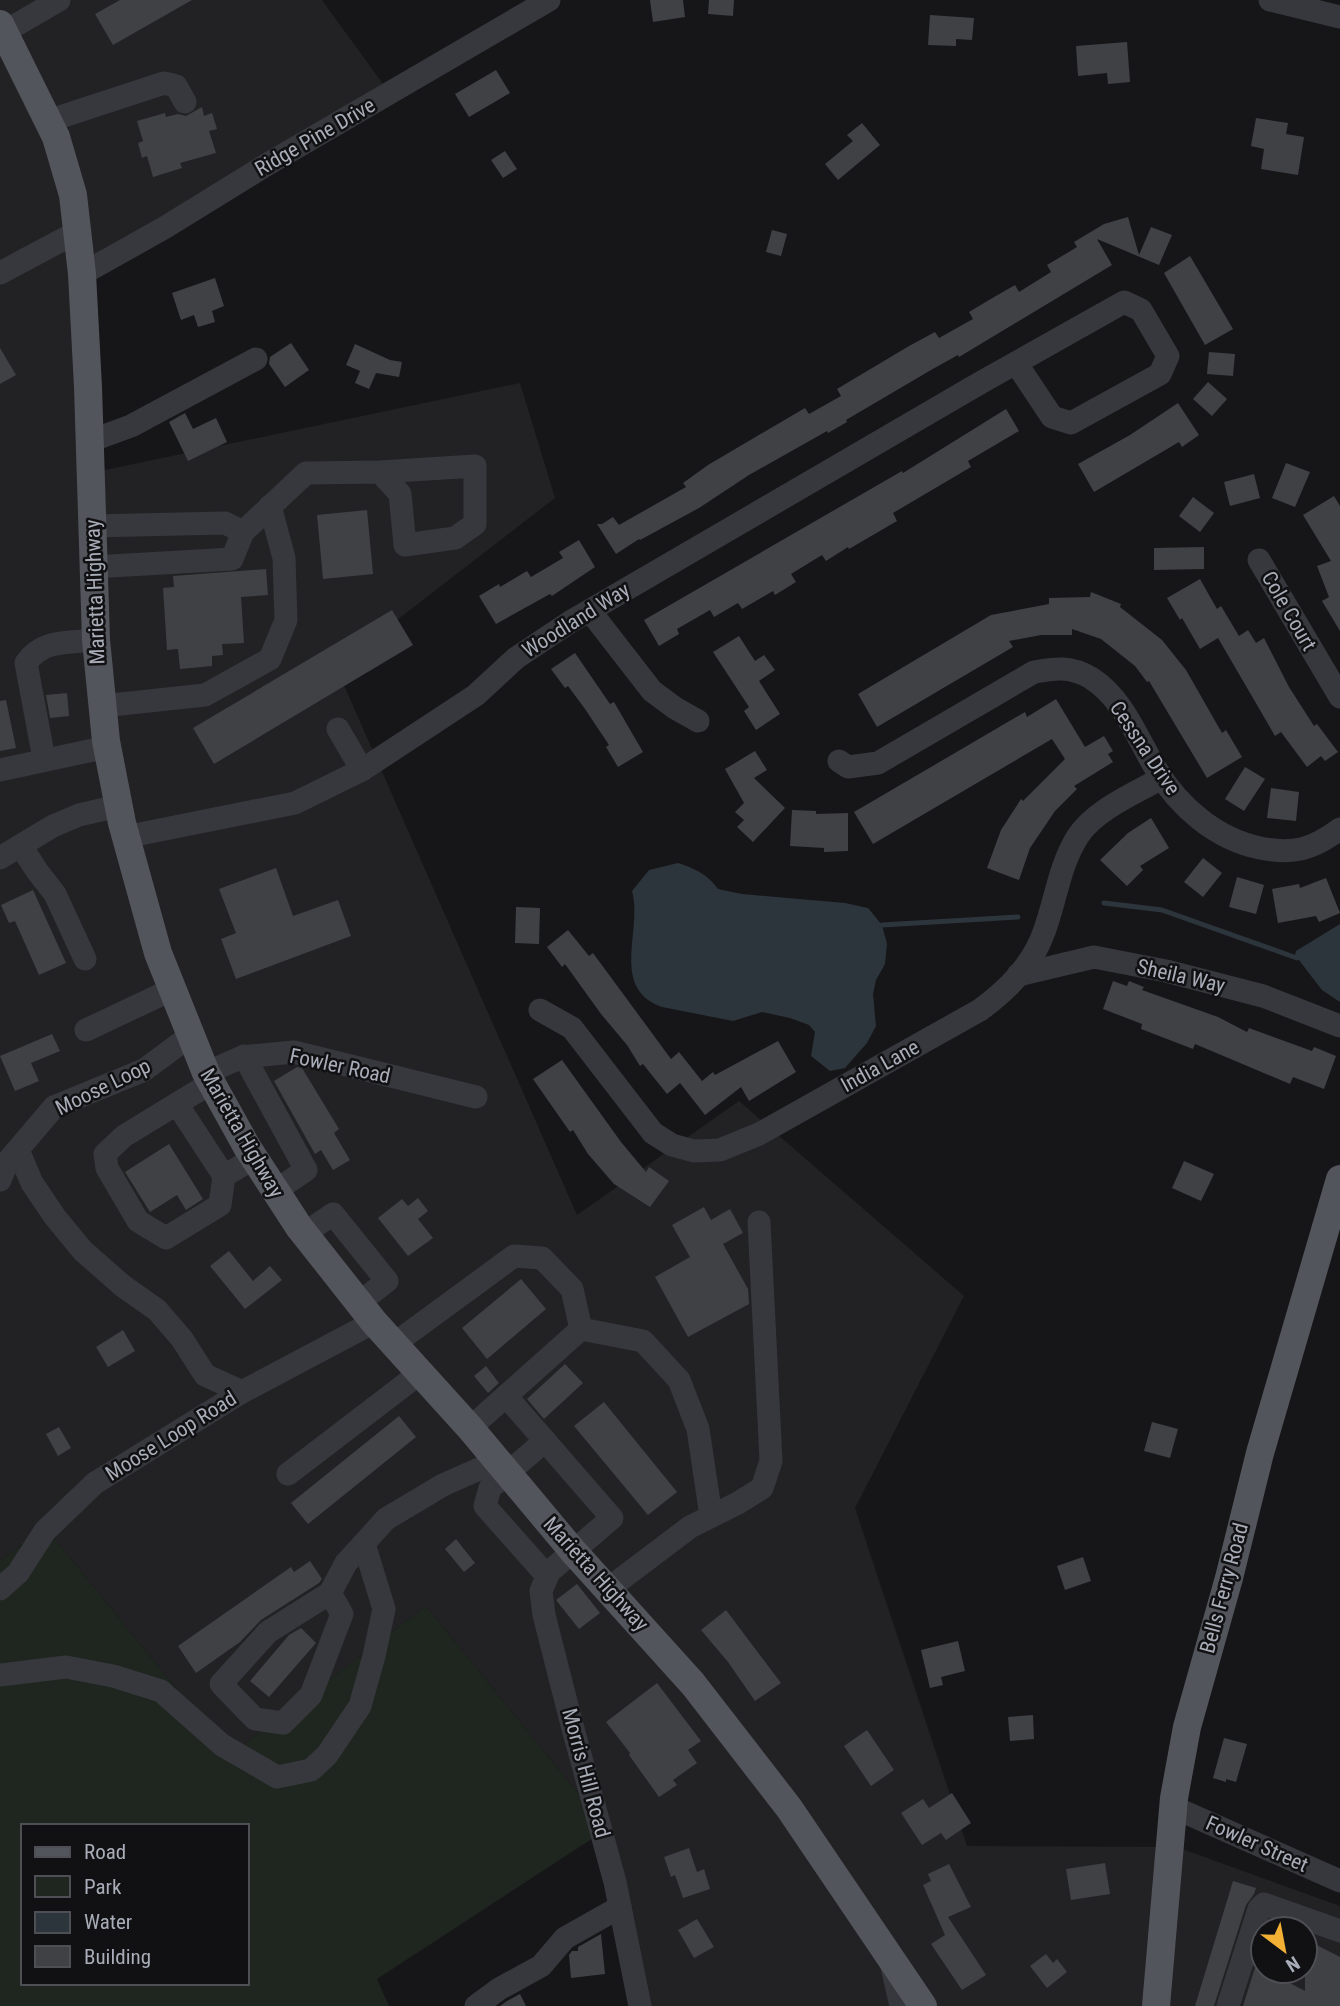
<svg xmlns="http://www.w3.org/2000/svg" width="1340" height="2006" font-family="'Roboto Condensed',sans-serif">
	<rect width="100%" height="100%" fill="#161618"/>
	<path fill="#222225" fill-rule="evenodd" d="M0,0H322L388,91L79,273L86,474L520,383L555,498L336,667L577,1215L739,1101L964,1296L855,1508L967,1846L1177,1847L1340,1906V2006H644L607,1829L426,1606L230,1755L46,1528L0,1560ZM1263,1929H1305V1971H1263Z"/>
	<path fill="#1e261f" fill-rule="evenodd" d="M46,1528L230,1755L426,1606L607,1829L377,1979L389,2006H0V1560ZM23,1826H247V1983H23Z"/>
	<g fill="#2c353c">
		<path d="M678,863C696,869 707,874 718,889L742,894L845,903L868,908L882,925L887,944L885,964L876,980L873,994L876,1026L867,1043L845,1068L830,1071L811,1056L815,1032L809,1025L790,1018L762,1012L733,1021L662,1007C609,988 643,930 632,891L649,870Z"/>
		<path d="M1340,924V1002L1322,990L1295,955L1296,951Z"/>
	</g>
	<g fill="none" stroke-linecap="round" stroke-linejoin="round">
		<g stroke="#2c353c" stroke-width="5">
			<path d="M1104,903L1162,910L1297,958"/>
			<path d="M882,925L1018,917"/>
		</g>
	</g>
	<g fill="#404145">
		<path d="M120,0H192L113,45L95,14Z"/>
		<path d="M650,0H683L685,17L653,22Z"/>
		<path d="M709,0H734L733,16L708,14Z"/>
		<path d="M930,15L974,18L972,40L956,39V46L928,45Z"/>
		<path d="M1127,42L1130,82L1108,84L1107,73L1078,76L1076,46Z"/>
		<path d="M496,70L510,93L469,117L455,94Z"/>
		<path d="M202,107L204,116L212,113L217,129L209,131L216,153L180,163L182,168L153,177L147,156L142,158L138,143L143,141L137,121L165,113L166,117L178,114L186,116Z"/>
		<path d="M1256,118L1288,123L1286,134L1304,137L1298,175L1261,169L1264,149L1251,146Z"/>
		<path d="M862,123L880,145L838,180L825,164L853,141L847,135Z"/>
		<path d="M505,151L517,169L503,178L491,160Z"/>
		<path d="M1128,217L1139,255L1151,227L1172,235L1159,265L1097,239L1112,265L959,357L958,355L931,370L846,420L847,422L828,433L827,431L749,475L699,508L640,540L639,539L616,554L597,524H602L613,517L619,525L686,487L683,483L708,465L805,408L809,414L841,396L837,389L909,346L935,332L939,338L973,319L969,312L989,300L1015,285L1019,292L1051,272L1047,265L1077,247L1074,242L1104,224Z"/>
		<path d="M772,230L787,234L781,256L766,252Z"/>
		<path d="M1190,256L1233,329L1205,345L1164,273Z"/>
		<path d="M215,278L224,306L212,311L215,322L198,327L194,315L181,320L172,293Z"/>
		<path d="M291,343L309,370L285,387L269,364L270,357Z"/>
		<path d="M355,344L390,360L402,362L399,377L376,373L369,389L355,383L360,371L346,365Z"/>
		<path d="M0,348L16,375L0,384Z"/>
		<path d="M1209,352L1235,354L1233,376L1207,374Z"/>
		<path d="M1208,382L1227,399L1212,416L1193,399Z"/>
		<path d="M1178,403L1199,435L1182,447L1179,442L1094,492L1078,464L1130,435Z"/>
		<path d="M1006,409L1019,431L968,461L971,467L893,513L897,521L849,549L848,547L826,561L822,555L791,574L796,582L775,595L773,591L742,609L738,603L714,617L710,610L677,629L679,634L659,646L644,620L902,471L903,473Z"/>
		<path d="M185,413L193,429L216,418L227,442L188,461L169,422Z"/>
		<path d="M1286,463L1310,472L1295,507L1272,498Z"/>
		<path d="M1254,474L1260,498L1230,506L1224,482Z"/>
		<path d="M1334,496L1340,506V631L1322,601L1329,597L1317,566L1331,561L1303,515Z"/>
		<path d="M1193,497L1214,513L1200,532L1179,516Z"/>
		<path d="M367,510L373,574L323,579L317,515Z"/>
		<path d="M579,540L595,567L552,596L550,594L496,624L479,596L499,584L500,587L527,571L531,577L563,558L559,552Z"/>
		<path d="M1204,547V569L1154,570V548Z"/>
		<path d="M266,569L268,595L241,597L244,643L222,644L223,655L212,656V666L180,669L178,649L167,650L163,588L174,587L173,576Z"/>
		<path d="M1200,579L1217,609L1221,606L1239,636L1248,630L1256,643L1264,638L1289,687L1314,726L1317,724L1338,752L1325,761L1321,756L1307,767L1281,732L1275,736L1218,638L1200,649L1182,618L1180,620L1167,598Z"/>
		<path d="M1091,592L1121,604L1120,607L1162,640L1186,670L1222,733L1226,730L1242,757L1207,778L1149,681L1147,682L1135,666L1101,639L1072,629V635H1041L1009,641L1013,647L877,727L858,694L991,615L1049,604V598L1090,597Z"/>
		<path d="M392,610L413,645L214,764L193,728Z"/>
		<path d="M739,636L755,661L764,655L775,670L759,681L780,714L756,730L744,711L749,707L713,652Z"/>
		<path d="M575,653L610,704L614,702L643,752L618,767L606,747L609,745L585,709L568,686L565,688L551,669Z"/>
		<path d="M67,693L69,716L50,718L46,695Z"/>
		<path d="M1056,699L1085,747L1104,736L1113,751L1108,754L1113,762L1074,786L1077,789L1055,811L1030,848L1019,880L987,868L1001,830L1021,799L1023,801L1065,759L1052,739L873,844L854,812L1025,712L1027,717Z"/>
		<path d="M6,700L16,748L0,751V701Z"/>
		<path d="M755,751L767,770L754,778L785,808L753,842L737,827L744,820L735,812L744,803L725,769Z"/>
		<path d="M1245,767L1265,779L1244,811L1225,799Z"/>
		<path d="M1271,788L1299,792L1296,821L1267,818Z"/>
		<path d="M792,810L816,811V814L848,813V851L824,852V848L790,846Z"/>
		<path d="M1151,818L1169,848L1140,866L1143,870L1127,886L1100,860L1128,833Z"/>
		<path d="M1203,858L1222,873L1203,897L1184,882Z"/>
		<path d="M276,868L293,916L338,900L351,936L236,979L221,939L236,933L219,889Z"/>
		<path d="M1237,877L1264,885L1256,914L1229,907Z"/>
		<path d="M1326,878L1340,913L1319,922L1316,916L1278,923L1272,889L1299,884L1300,888Z"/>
		<path d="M33,890L66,963L39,975L15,921L9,923L1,905Z"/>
		<path d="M516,907L540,908L539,944L515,943Z"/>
		<path d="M568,930L589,956L593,953L671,1059L679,1052L702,1081L713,1072L715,1075L778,1041L796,1072L749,1101L741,1087L705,1115L680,1083L667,1094L643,1064L640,1066L627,1045L601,1014L565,964L562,967L547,947Z"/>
		<path d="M1113,981L1127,986L1129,981L1144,987L1142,990L1218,1017L1247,1032L1249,1028L1312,1051L1314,1047L1336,1056L1324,1089L1293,1077L1290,1084L1195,1044L1193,1049L1141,1029L1142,1024L1103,1009Z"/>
		<path d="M52,1034L60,1051L31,1063L39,1081L15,1091L0,1056Z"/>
		<path d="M562,1060L621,1142L646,1172L649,1167L669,1181L650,1207L614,1184L588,1154L573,1130L570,1132L533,1079Z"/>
		<path d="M297,1067L302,1068L339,1129L334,1133L350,1160L333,1170L321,1150L315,1154L274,1081Z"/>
		<path d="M169,1144L203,1199L186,1210L177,1195L150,1212L125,1172Z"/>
		<path d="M1184,1161L1214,1174L1201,1201L1172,1188Z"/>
		<path d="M418,1198L428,1211L418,1219L433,1238L408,1256L378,1218L402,1199L408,1206Z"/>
		<path d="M704,1207L711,1220L730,1209L743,1233L723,1244L748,1289L749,1304L688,1337L655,1277L690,1257L672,1225Z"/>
		<path d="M229,1251L253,1281L270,1266L282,1280L245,1309L210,1266Z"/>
		<path d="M521,1279L546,1309L487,1359L462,1328Z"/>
		<path d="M123,1330L135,1351L108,1367L96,1347Z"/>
		<path d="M565,1364L583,1383L544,1419L527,1399Z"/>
		<path d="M486,1366L499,1383L488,1393L474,1376Z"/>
		<path d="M604,1402L677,1492L648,1515L574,1426Z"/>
		<path d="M399,1416L416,1437L308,1524L291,1503Z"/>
		<path d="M1152,1422L1178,1429L1170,1458L1144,1451Z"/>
		<path d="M59,1427L71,1448L58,1456L46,1434Z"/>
		<path d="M456,1539L475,1563L464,1572L445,1549Z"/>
		<path d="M1083,1557L1091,1581L1065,1590L1057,1566Z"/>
		<path d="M310,1561L322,1579L319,1583L261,1620L240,1642L196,1673L178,1646L291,1567L294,1572Z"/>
		<path d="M577,1584L600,1613L579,1629L556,1600Z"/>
		<path d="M726,1610L781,1683L755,1701L728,1662L701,1630Z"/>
		<path d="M301,1628L316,1643L269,1697L250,1681L289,1635Z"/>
		<path d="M958,1641L965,1671L941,1677L943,1685L930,1688L921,1650Z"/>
		<path d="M657,1683L701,1741L688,1750L697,1763L673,1780L677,1785L659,1797L629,1755L630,1753L606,1722Z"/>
		<path d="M1033,1715L1034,1739L1010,1741L1008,1717Z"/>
		<path d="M867,1730L894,1770L871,1786L844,1746Z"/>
		<path d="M1224,1738L1247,1744L1236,1782L1226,1779V1782L1213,1778Z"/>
		<path d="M952,1793L971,1823L946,1840L941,1833L922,1845L901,1813L923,1799L929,1808Z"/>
		<path d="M689,1848L697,1872L704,1869L710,1889L683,1898L675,1875L671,1877L664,1857Z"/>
		<path d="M1105,1863L1110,1894L1071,1900L1066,1869Z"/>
		<path d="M949,1864L971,1907L948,1917L986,1975L962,1990L931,1944L945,1935L923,1885L931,1881L928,1874Z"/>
		<path d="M1233,1881L1256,1888L1254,1894L1246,1905L1214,2006H1195Z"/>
		<path d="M697,1919L714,1947L694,1958L678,1930Z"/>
		<path d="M601,1934L605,1974L571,1978L569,1955L572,1951H578V1947Z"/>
		<path d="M1305,1939L1340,1957V2006H1243L1263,1942V1971H1267L1305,1991Z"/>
		<path d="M1046,1954L1053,1963L1057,1959L1067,1972L1047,1988L1030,1966Z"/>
		<path d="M520,1994L526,2006H500L507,2001Z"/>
	</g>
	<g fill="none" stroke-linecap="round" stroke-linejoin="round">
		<g stroke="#37383d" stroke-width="23">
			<path d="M1270,0L1340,17"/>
			<path d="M4,32L59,0"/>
			<path d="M48,121L164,83L176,86L185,102"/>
			<path d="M0,273L77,232"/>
			<path d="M82,274L164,228L266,165L549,0"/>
			<path d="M90,441L131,426L256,359"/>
			<path d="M92,526L225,523L243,532"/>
			<path d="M1259,560L1340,697"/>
			<path d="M93,567L232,559L243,532L306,473L380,472L475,466V524L455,538L405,545L400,494L380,472"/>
			<path d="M590,611L652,691L675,708L698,721"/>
			<path d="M102,706L205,695L270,659L286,620L284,558L270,506"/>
			<path d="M338,729L362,770"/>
			<path d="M44,759L26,663C43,639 68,643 96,640"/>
			<path d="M839,761L848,767L878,763L1034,672C1056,668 1071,666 1091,678C1124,699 1137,738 1156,769C1179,807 1216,839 1260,848C1294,855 1313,849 1340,829"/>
			<path d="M0,770L107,747"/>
			<path d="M125,837L295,803L362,770L476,695L516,658L570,622L980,383L1124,302L1141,310L1168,356L1160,374L1071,423L1052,417L1016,363"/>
			<path d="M21,846L37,871L55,894L85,959"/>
			<path d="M0,858L53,826L79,815L118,806"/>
			<path d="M1018,975L1094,957L1166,971L1263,996L1340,1026"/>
			<path d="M540,1010L572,1028L653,1133L672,1145L694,1151L720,1150L759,1134L980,1010C1007,990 1032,966 1044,932C1056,900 1059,866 1078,836C1095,810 1135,793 1162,778"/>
			<path d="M86,1030L171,990"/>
			<path d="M244,1056L306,1170L275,1191"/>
			<path d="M206,1073L242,1057L294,1052L476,1097"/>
			<path d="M211,1083L124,1136L105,1154L107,1168L138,1221L166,1238L220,1205L224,1176L254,1158"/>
			<path d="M177,1104L224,1176"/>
			<path d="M18,1150L32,1183L55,1217L83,1251L123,1286L157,1310L182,1339L205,1375L242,1392"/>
			<path d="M0,1180L8,1161L54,1107L144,1070L190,1036"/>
			<path d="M304,1234L333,1214L387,1281L359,1303"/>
			<path d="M394,1344L514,1256L542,1258L572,1289L581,1329"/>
			<path d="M506,1396L612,1518L549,1572L541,1591L544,1615L572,1725L615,1882L640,2006"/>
			<path d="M470,1428L581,1329L643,1341L679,1380L698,1429L711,1516"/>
			<path d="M545,1441L490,1488L485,1506L547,1576"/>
			<path d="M288,1474L420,1373"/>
			<path d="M0,1589L18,1573L45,1531L95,1483L242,1392L374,1322"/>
			<path d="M608,1589L690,1527L738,1503L762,1488L771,1461L759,1222"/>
			<path d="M330,1593L342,1614L311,1695L283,1723L255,1719L221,1684L268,1632L330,1593L346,1563L386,1519L443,1485L497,1461"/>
			<path d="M0,1675L66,1667L113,1676L161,1691L222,1745L277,1777L311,1770L327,1755L360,1706L374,1656L384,1609L364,1544"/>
			<path d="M1173,1807L1340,1881"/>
			<path d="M892,1967L901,2006"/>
			<path d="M476,2006L499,1989L541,1966L565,1938L620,1907"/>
			<path d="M1228,2006L1259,1909L1264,1904L1340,1931"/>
		</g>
		<g stroke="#53555c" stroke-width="28">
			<path d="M0,24L56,137L73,195L82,274L88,387L96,640L106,741L122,823L158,953L206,1073L247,1147L299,1227L374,1322L470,1428L572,1550L693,1684L789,1808L923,2006"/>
			<path d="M1156,2006L1174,1798L1187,1727L1229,1578L1260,1453L1340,1179"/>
		</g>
	</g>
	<g text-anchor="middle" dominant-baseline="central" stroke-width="5" stroke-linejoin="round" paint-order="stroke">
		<g font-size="21" fill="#a8adb8" stroke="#111113">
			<text transform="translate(315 137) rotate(-30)">Ridge Pine Drive</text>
			<text transform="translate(95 592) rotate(-92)">Marietta Highway</text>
			<text transform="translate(1289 611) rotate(60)">Cole Court</text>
			<text transform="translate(576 620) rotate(-32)">Woodland Way</text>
			<text transform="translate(1145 748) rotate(56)">Cessna Drive</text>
			<text transform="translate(1181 976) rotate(13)">Sheila Way</text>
			<text transform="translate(340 1066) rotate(12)">Fowler Road</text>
			<text transform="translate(880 1066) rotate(-29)">India Lane</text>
			<text transform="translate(103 1087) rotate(-26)">Moose Loop</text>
			<text transform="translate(242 1133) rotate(60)">Marietta Highway</text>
			<text transform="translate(171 1436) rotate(-32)">Moose Loop Road</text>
			<text transform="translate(596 1574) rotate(48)">Marietta Highway</text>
			<text transform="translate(1224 1588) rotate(-75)">Bells Ferry Road</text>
			<text transform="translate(586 1773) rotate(75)">Morris Hill Road</text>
			<text transform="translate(1257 1844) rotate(24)">Fowler Street</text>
		</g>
	</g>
	<rect x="21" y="1824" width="228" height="161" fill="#111113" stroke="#4d4f55" stroke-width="2"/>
	<rect x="35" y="1847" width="35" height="10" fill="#53555c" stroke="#4d4f55" stroke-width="2"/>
	<text x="84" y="1859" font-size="21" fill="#a8adb8">Road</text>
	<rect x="35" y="1876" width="35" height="21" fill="#1e261f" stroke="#4d4f55" stroke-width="2"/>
	<text x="84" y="1894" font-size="21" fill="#a8adb8">Park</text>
	<rect x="35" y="1912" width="35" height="21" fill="#2c353c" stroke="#4d4f55" stroke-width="2"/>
	<text x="84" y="1929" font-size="21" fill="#a8adb8">Water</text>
	<rect x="35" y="1946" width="35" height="21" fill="#404145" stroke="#4d4f55" stroke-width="2"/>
	<text x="84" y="1964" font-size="21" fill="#a8adb8">Building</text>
	<g transform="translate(1284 1950) rotate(148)"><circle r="33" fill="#111113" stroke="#4d4f55" stroke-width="2"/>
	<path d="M0-5L12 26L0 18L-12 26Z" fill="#f2b134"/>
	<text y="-10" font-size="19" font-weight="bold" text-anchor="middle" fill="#a8adb8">N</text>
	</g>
</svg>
